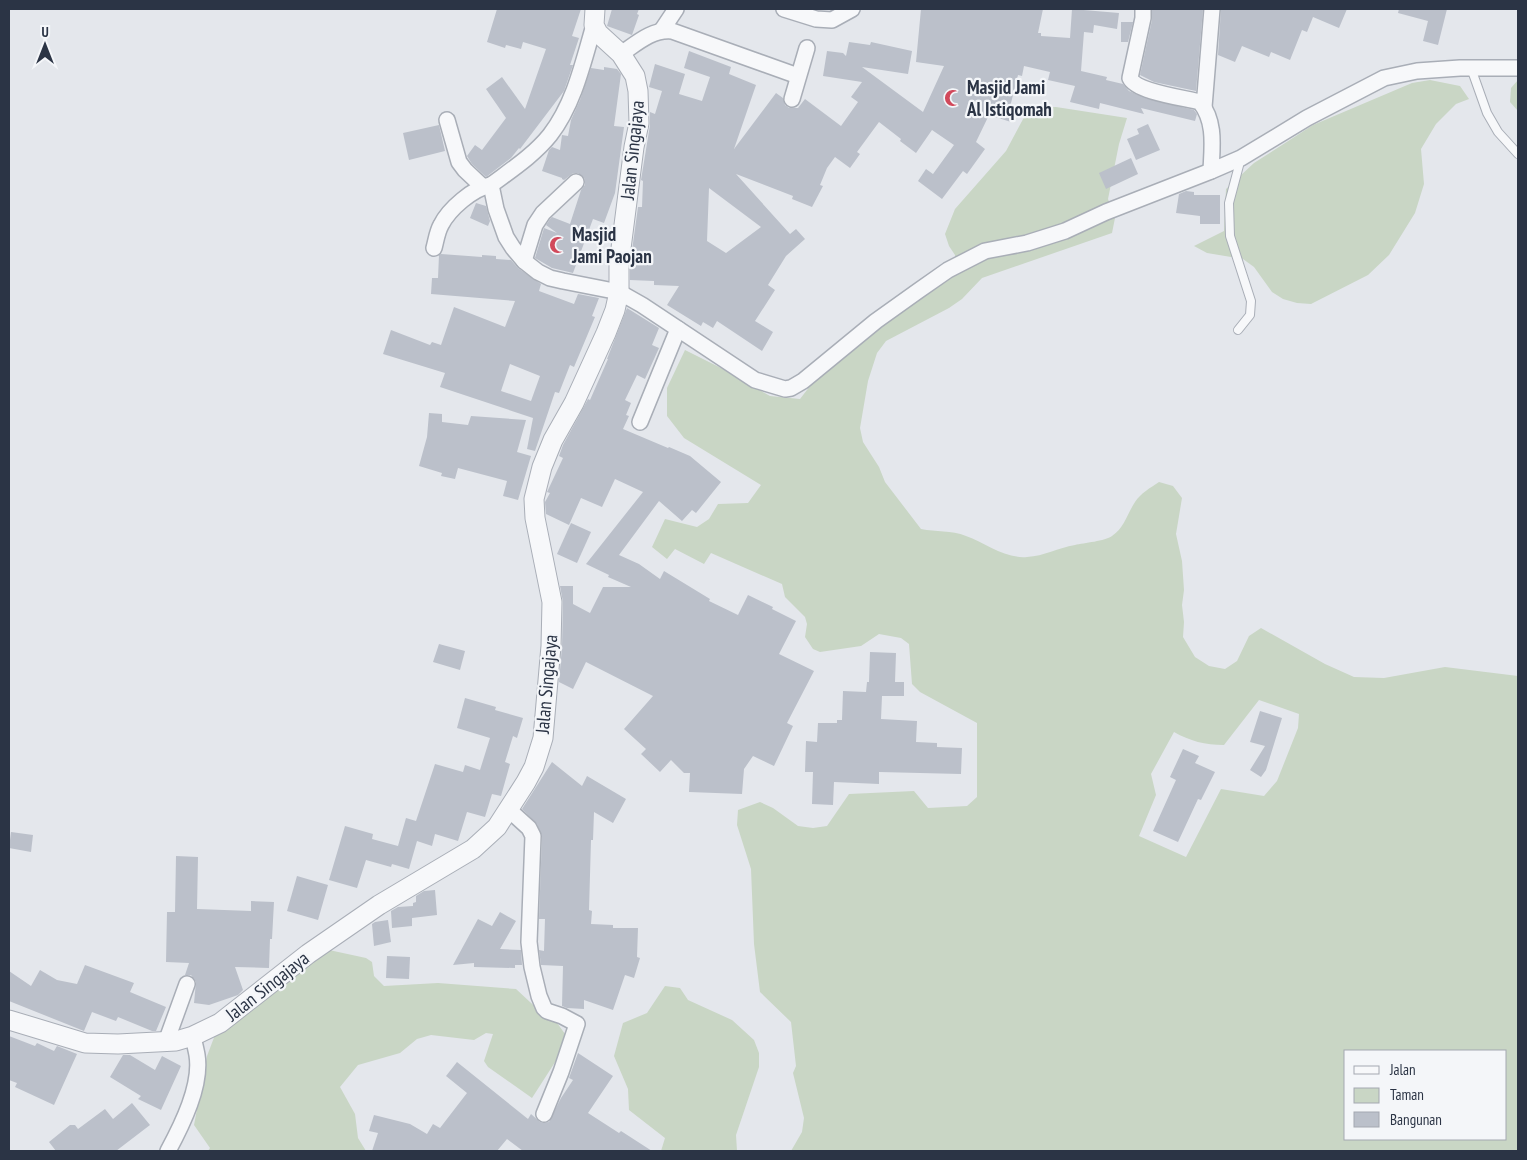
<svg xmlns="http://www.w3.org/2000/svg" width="1527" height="1160" font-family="'PT Sans Narrow',sans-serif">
	<rect width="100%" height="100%" fill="#e4e7ec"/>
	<g fill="#c9d6c5" fill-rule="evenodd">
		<path d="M1430,80L1460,86L1469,99L1456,104L1436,124L1421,149L1424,184L1415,213L1389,255L1368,275L1311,304L1297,303L1283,299L1272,292L1254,267L1243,259L1207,253L1194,246L1224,231L1226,189L1254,163L1313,125L1412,83Z"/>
		<path d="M1518,80V111L1510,102L1511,88Z"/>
		<path d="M1056,107L1127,118L1119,144L1108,199L1115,218L1112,233L982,278L962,299L949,308L886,341L877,353L868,381L860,428L863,442L879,467L885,482L921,529C936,532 951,530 966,536C986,543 1005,559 1027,557C1044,556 1058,548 1075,545C1084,543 1105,541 1112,536C1125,527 1127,514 1135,502C1141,493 1150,488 1159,482L1173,486L1182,498L1176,534L1182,561L1184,590L1182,605L1184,622L1183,637L1195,657L1209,666L1225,669L1237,661L1249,636L1261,628L1325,664L1354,677L1384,678L1445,667L1518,676V1151H791L802,1132L804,1118L793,1073L796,1066L791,1022L760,992L754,944L751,869L737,825L738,810L760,802L773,808L798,826L813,828L827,826L849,794L914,791L928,808L967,806L977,797V723L920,692L912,684L909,644L901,638L879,634L861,646L820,652L813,649L805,637L807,624L805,617L785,597L782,584L711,553L704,564L675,549L667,559L652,547L665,519L697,527L709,519L718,504L748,503L761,485L684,438L667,416V388L685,350L725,370L770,396L800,399L824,368L955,271V255L949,246L945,234L955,209L1006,151L1029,108ZM1259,700L1299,714L1298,728L1277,781L1264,796L1221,789L1186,857L1139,836L1156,795L1151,774L1174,732C1190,741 1205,745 1224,745ZM1346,1051H1506V1139H1346Z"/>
		<path d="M329,950L366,958L372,962L374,976L384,986L438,983L516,989L544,1015L555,1020L565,1034L559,1056L532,1098L488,1067L484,1061L493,1034L486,1033L474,1040L431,1035L417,1039L400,1053L358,1065L340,1087L355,1114L358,1138L366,1151H208L210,1148L194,1125L207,1056L215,1035L317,952Z"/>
		<path d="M665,986L680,988L688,1000L732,1020L754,1040L759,1053V1067L736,1135L737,1151H661L665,1138L629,1110L628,1089L614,1056L623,1023L647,1013Z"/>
	</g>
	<g fill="#bbc0ca" fill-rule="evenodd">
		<path d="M497,9H581L572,36L579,38L570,65H573L564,91L520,149L519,148L511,158L486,177L472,164L467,156L475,145L482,150L506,118L486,89L502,77L525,109L546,49L523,42L521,49L506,45L505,48L487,42Z"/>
		<path d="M612,9H639L637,14L639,15L632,35L607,26Z"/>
		<path d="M921,9H1043L1038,33H1041V36L1070,38L1072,9L1119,13L1117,29L1094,25L1093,33L1084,32L1081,71L1107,77L1106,80L1123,84L1129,91L1148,99L1194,110L1197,114L1195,121L1141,108L1144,114L1100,103L1099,109L1070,102L1075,86L1048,80L1050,72L1024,66L1022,76L1018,75L1010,107L1015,109L1011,122L989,115L976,142L985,149L967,174L963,171L942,199L918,181L926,169L933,174L954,145L932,130L916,153L900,141L901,139L879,122L857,152L860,154L850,168L835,157L827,168L820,185L823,186L812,207L792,199L793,196L736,174L790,234L796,229L805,239L786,256L768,285L775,290L755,321L773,332L762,351L717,321L713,328L703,322L701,326L667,305L679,286L654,285V281L630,280V265L638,207H642L643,181L641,180L650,125V112L655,114L662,91L649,87L655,64L685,74L679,94L702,101L710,77L684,68L689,51L731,67L729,74L756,85L734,149L776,93L783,98L785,105L789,108H798L805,99L841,126L858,102L851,97L862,82L823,76L827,51L843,53L846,56L849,42L870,45L871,42L912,51L908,74L862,67L923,112L944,66L916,62ZM709,188L761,227L726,253L707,241Z"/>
		<path d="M1152,9H1203L1196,91L1154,82L1140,75L1152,20Z"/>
		<path d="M1221,9H1347L1339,28L1313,17L1307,32L1302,30L1290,60L1271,52L1269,57L1242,46L1235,62L1218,55Z"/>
		<path d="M1399,9H1447L1438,45L1423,41L1428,21L1398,13Z"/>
		<path d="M1121,22H1133L1128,42H1121Z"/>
		<path d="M604,67L617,69L621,74L614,126L624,127L615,193L604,223L593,219L573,273L552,268L535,258L544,228L557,233L546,225L550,219L552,217L570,224L581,190L585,185V179L578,173H573L564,180L562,179V178L542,171L549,150L552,147L560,150L562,135L568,136L571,120L580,100L591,68L604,70Z"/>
		<path d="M1148,124L1160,150L1136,160L1127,139L1139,134L1137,129Z"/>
		<path d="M439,125L445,151L409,160L403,133Z"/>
		<path d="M1131,158L1138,174L1106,189L1099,173Z"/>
		<path d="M1186,191L1194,192V195H1220V224H1200V216L1176,213L1179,194Z"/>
		<path d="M476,203L486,206L490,221L488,226L470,218Z"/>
		<path d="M441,254L482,257V255L496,256V259L511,260L518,268L541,284L539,291L574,304L578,294L599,298L592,316L595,317L574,367L570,365L559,393L555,392L535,451L527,449L533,418L440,387L445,373L383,354L391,330L430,345L432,342L441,345L454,307L505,327L515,301L431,294L432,278H438L439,255ZM510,364L540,376L531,401L501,391Z"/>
		<path d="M627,308L659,328L652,345L659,348L645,379L637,375L625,400L631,403L626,415L629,416L623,429L668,448L669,447L690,456L721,482L696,513L692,510L682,521L659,501L619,555L639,564L660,579L664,571L710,599L709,601L738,615L748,595L773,607L772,609L796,621L779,654L814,671L787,723L793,726L774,766L753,756L744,769L742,794L689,792L690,773H684L671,760L660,772L641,754L646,749L624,729L653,696L586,662L573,689L559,682L562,646L563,602L560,586H573V604L590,613L603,587H631L608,577L609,575L586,564L643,492L615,479L602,507L581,498L569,525L546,514L545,502L550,493L547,492L548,490L563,458L559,456L563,445L588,399L590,400L608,359H607Z"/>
		<path d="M429,413L442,414V422L468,425L471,416L526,420L517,452L531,456L518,500L503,496L507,481L458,468L455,479L441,476L442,473L419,466L427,437Z"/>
		<path d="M571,523L591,532L577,563L557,554Z"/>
		<path d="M439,644L465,651L460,670L433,662Z"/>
		<path d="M870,652L896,653L895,682H904V696H882L881,719L917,721L916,742L937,743V747L962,748L961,774L879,772V784L834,782L833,805L812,804L813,772H805L806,741L817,742L818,723H837V720H842L843,691L866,692L867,682H869Z"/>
		<path d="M465,698L496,707L495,710L523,718L517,738L513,736L505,762L510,764L501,796L492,794L485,817L467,812L458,841L435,834L432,846L417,841L409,869L392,864L391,867L366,860L357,888L329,880L345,826L373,834L372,839L398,846L406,818L416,821L435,764L463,772L465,765L480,770L490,738L457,728Z"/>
		<path d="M1260,711L1282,718L1266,770L1261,777L1250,770L1265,746L1250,742Z"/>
		<path d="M1183,749L1199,756L1195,763L1215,772L1201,800L1198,799L1178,842L1153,831L1176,780L1170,777Z"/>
		<path d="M552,762L582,786L587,776L626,799L613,823L594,812L593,840H591L589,910L592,911L591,924L613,925V928H638L637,957L640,958L634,978L625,975L613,1010L584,1000V1009L567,1008L562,1006L563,966L541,965L539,950L544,951L545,919H539L542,836L537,824L522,809Z"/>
		<path d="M11,832L33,835L31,852L9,848Z"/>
		<path d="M176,856L198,857L197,909L251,911V901L274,902L272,939H270L269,968L235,967L243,990L238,995L209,1005L194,1003L196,982L191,975H185L189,963L166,962L167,912H175Z"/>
		<path d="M297,876L328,885L318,920L287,911Z"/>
		<path d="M435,890L437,915L412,918V926L392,928L391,911L398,907L413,906V903L416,902V896L424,891Z"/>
		<path d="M500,912L516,921L500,949L521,950L522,965H515V968L474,967V963L453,965L478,919L492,926Z"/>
		<path d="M388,920L391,942L374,946L372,924L375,922Z"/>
		<path d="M387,956L410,957L409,979L386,978Z"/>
		<path d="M85,965L134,983L130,992L166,1007L156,1031H152L118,1017L116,1021L92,1012L84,1031L9,1001V971L31,986L40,970L57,980L77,984Z"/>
		<path d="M9,1036L35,1046L37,1043L54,1051L57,1046L77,1054L54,1105L15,1087L17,1083L9,1080Z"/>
		<path d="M578,1053L613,1076L588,1113L619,1133L621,1131L652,1151H523L507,1139L497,1151H372L378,1133L369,1131L374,1115L410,1124L427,1134L433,1124L440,1128L467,1093L446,1076L457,1062L528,1119L531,1114L540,1122L543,1123L549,1122L561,1098L573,1080L569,1078Z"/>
		<path d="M123,1055H130L155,1070L162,1056L181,1066L161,1110L138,1099L141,1096L110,1077Z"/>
		<path d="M132,1103L150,1125L116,1151H56L49,1142L70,1125H75L78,1129L105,1109L113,1119Z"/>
	</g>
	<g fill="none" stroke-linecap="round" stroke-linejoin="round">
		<g stroke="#a9aeb7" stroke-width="10">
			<g id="service">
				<path d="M1471,68L1487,113L1498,132L1518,154"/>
				<path d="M1238,330L1250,315L1251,301L1230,236L1229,203L1241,158"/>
			</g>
		</g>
		<g stroke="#a9aeb7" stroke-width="18">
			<g id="minor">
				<path d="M784,9L816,19L832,20L852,9"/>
				<path d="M1143,9V18L1130,78C1136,92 1185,98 1200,102C1216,122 1212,147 1211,171"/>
				<path d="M594,25C583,63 574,104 550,135C534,155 511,170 491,185L496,209L506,237L513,248L524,261L538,272L550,278L563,281L619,292L642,305L755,380L785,389L791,388L803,381L876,321L918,291L948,270L985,251L1027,243L1065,231L1106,212L1211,171L1241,158L1307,118L1384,78L1417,71L1460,68H1518"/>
				<path d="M662,30L676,9"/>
				<path d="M621,54C637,43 652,29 672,31L798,76"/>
				<path d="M792,99L807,48"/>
				<path d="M1204,107L1212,9"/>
				<path d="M447,120L459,162L465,170L483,187"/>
				<path d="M434,248C436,241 437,232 441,225C449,209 473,188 491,185"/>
				<path d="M524,261L535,225L543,213L576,182"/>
				<path d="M640,422L678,329"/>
				<path d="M508,809L529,828L533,836L529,942L532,967L539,996L544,1008L547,1011L562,1016L577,1024L561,1072L544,1114"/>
				<path d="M166,1042L187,984"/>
				<path d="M168,1151C182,1125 202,1085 197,1055C196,1049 194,1042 193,1036"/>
			</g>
		</g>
		<g stroke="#a9aeb7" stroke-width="21">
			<path id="tertiary" d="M9,1020L85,1043L118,1044L176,1041L193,1036L220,1023L308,954L379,905L473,849L497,827L526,782L534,767L543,738L551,646L552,602L535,518L534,499L542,467L553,440L574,403L606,333L615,310L619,292V264L634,147L639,123L638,91L635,76L621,54L598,33L594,25L595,9"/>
		</g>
		<use href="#service" stroke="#f7f8fa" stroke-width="8"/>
		<use href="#minor" stroke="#f7f8fa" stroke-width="15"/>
		<use href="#tertiary" stroke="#f7f8fa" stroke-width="19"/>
	</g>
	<defs>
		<g id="mosque-bare" transform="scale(1.35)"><path d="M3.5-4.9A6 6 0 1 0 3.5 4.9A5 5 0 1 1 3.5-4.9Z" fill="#d1495b" stroke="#f4f6f9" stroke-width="2.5" paint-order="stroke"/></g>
	</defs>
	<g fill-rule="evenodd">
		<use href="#mosque-bare" x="953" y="98"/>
		<use href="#mosque-bare" x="558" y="245"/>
	</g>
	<g text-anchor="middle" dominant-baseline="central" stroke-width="4.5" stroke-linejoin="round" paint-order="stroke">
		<g font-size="19" font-weight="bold" fill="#2b3445" stroke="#f4f6f9" text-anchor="start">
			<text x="967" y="87">Masjid Jami<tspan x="967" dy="22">Al Istiqomah</tspan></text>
			<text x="572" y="234">Masjid<tspan x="572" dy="22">Jami Paojan</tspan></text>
		</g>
		<g font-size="19" fill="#2b3445" stroke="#f4f6f9">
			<text transform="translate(632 150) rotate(-84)">Jalan Singajaya</text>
			<text transform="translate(546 684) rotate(-85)">Jalan Singajaya</text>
			<text transform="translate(267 986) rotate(-38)">Jalan Singajaya</text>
		</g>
	</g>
	<rect width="1527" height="1160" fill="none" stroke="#2b3445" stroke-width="20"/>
	<rect x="1344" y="1050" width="162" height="90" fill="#f4f6f9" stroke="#a4a8b1"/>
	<rect x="1354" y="1066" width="25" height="8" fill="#f7f8fa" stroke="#a4a8b1"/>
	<text x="1390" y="1075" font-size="15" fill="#2b3445">Jalan</text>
	<rect x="1354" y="1088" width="25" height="15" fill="#c9d6c5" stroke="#a4a8b1"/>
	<text x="1390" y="1100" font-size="15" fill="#2b3445">Taman</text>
	<rect x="1354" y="1112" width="25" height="15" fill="#bbc0ca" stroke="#a4a8b1"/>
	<text x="1390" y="1125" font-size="15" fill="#2b3445">Bangunan</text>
	<g transform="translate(45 45)" stroke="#f4f6f9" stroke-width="4" paint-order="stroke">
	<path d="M0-4L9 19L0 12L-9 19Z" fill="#2b3445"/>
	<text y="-8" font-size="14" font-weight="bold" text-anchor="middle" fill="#2b3445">U</text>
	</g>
</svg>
